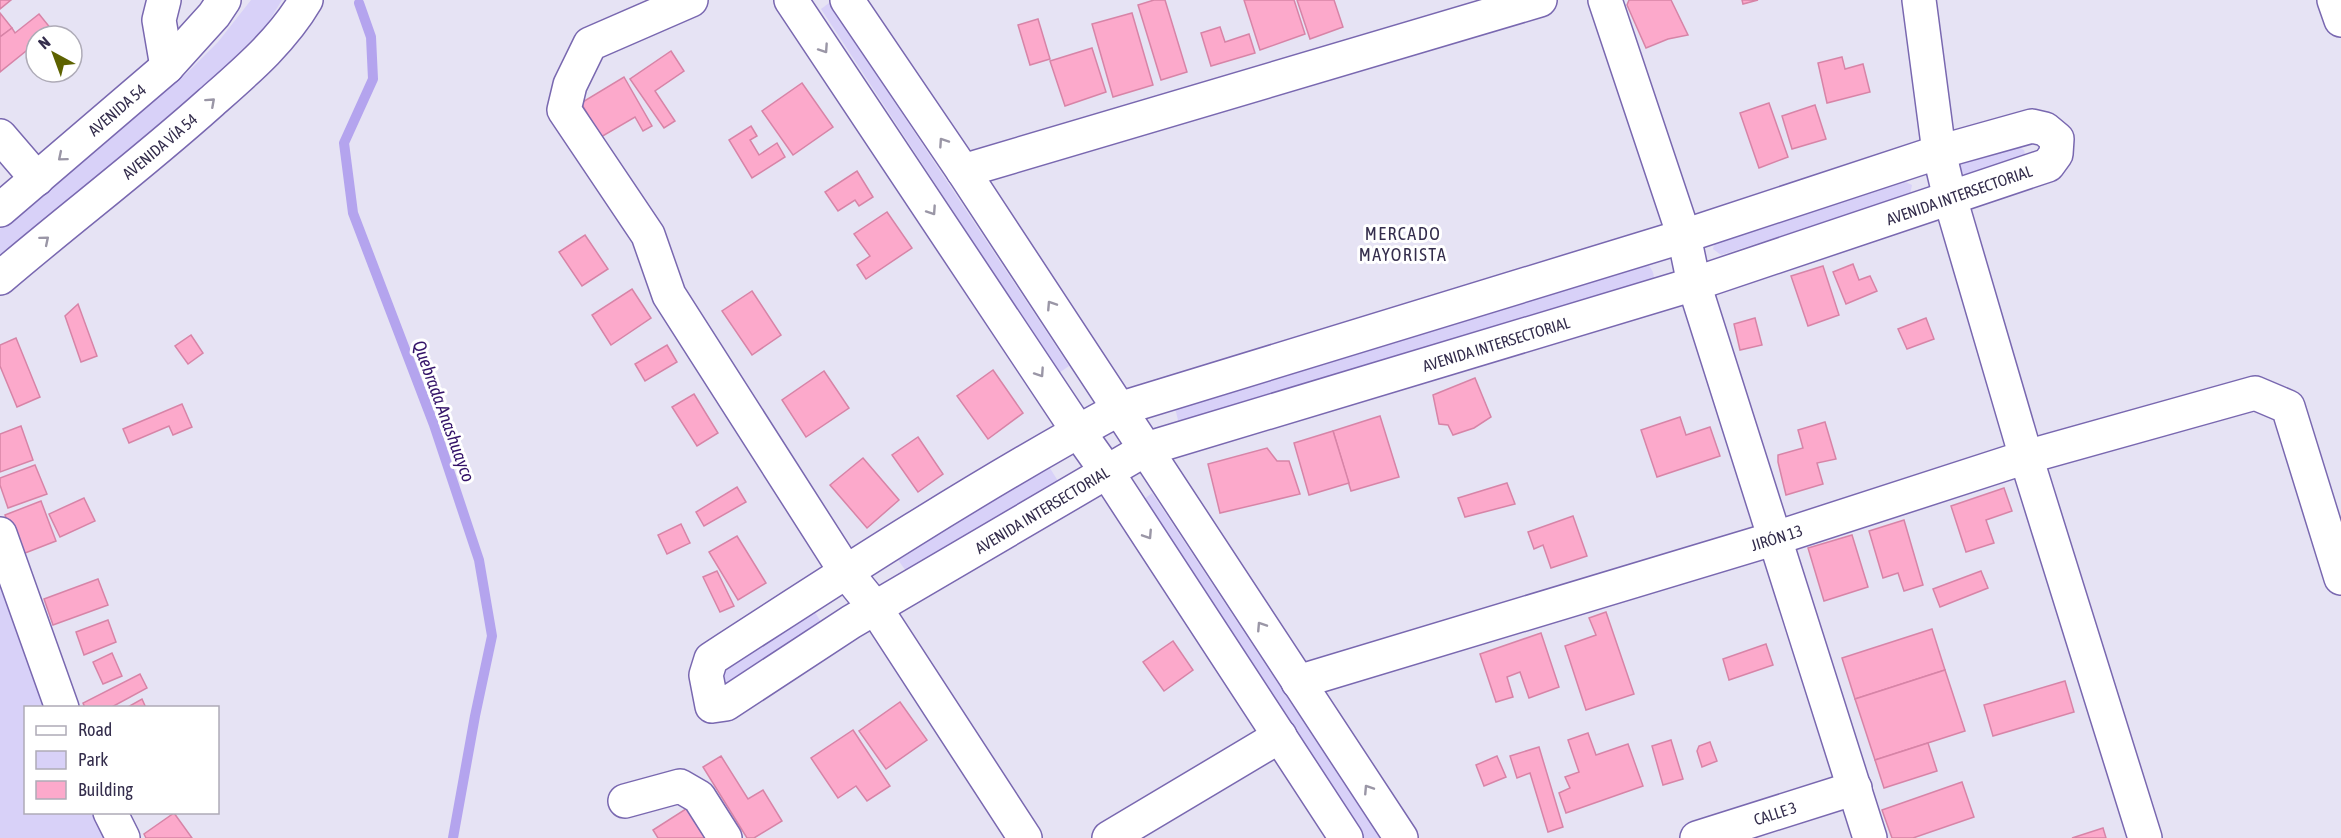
<svg xmlns="http://www.w3.org/2000/svg" width="2341" height="838" font-family="'Asap Condensed',sans-serif">
	<rect width="100%" height="100%" fill="#e6e3f4"/>
	<g fill="#d8d1f8">
		<path d="M251,0H282L266,26L210,82L0,257V229L186,74L218,42Z"/>
		<path d="M829,3L1069,366L1059,373L821,9Z"/>
		<path d="M2015,145L2024,150L2025,154L2023,158L1969,176L1965,175L1961,171V163L1965,161Z"/>
		<path d="M1901,180L1912,185L1910,195L1721,255L1713,249L1715,241Z"/>
		<path d="M1640,266H1649C1654,272 1655,276 1652,283L1179,424L1175,408Z"/>
		<path d="M1048,465L1058,481L909,575L898,560Z"/>
		<path d="M1152,493L1380,838H1362L1143,500Z"/>
		<path d="M0,575L44,707L26,708V812L92,813L107,838H0Z"/>
		<path d="M813,609L821,622L718,691L715,675Z"/>
	</g>
	<g fill="none" stroke-linecap="round" stroke-linejoin="round">
		<path stroke="#b4a4ee" stroke-width="10" d="M359,3L371,37L373,79L344,143L353,213L434,425L479,560L492,636L475,716L453,838"/>
	</g>
	<g fill="#fca9cb" stroke="#d784a7" stroke-width="1.5">
		<path d="M0,0H11L0,9Z"/>
		<path d="M1154,0H1165L1187,72L1161,80L1138,5Z"/>
		<path d="M1244,0H1294L1305,34L1260,50Z"/>
		<path d="M1297,0H1334L1343,27L1310,39Z"/>
		<path d="M1629,0H1671L1688,35L1668,39L1646,48L1627,5Z"/>
		<path d="M1742,0H1758L1743,4Z"/>
		<path d="M0,13L12,28L0,37Z"/>
		<path d="M1132,13L1153,85L1113,97L1092,24Z"/>
		<path d="M39,14L52,30L44,36H36V43L0,72V37L12,28L15,33Z"/>
		<path d="M1038,19L1050,59L1030,65L1018,25Z"/>
		<path d="M1220,27L1225,42L1249,34L1255,53L1211,66L1201,33Z"/>
		<path d="M1092,48L1106,92L1065,106L1050,61Z"/>
		<path d="M671,51L684,71L655,91L675,121L664,128L630,79Z"/>
		<path d="M1842,57L1845,69L1863,64L1870,92L1827,103L1818,63Z"/>
		<path d="M624,77L652,126L643,131L635,117L601,137L581,103Z"/>
		<path d="M802,83L833,127L793,155L762,111Z"/>
		<path d="M1769,103L1788,157L1759,168L1740,113Z"/>
		<path d="M1815,105L1826,139L1792,149L1782,116Z"/>
		<path d="M751,126L757,136L750,140L759,155L777,143L785,157L752,178L729,140Z"/>
		<path d="M857,171L873,197L859,206L855,200L838,211L825,192Z"/>
		<path d="M887,212L912,248L866,279L857,265L870,256L854,234Z"/>
		<path d="M585,235L608,269L582,286L559,252Z"/>
		<path d="M1853,264L1859,280L1870,276L1877,291L1846,304L1833,272Z"/>
		<path d="M1823,266L1839,315L1808,326L1791,276Z"/>
		<path d="M632,289L651,318L611,345L592,315Z"/>
		<path d="M752,291L781,335L752,355L722,311Z"/>
		<path d="M78,304L97,356L81,362L65,316Z"/>
		<path d="M1755,318L1762,345L1740,350L1734,324Z"/>
		<path d="M1926,318L1934,339L1907,349L1898,329Z"/>
		<path d="M191,335L203,353L188,364L175,346Z"/>
		<path d="M16,338L40,397L17,407L0,366V345Z"/>
		<path d="M667,345L677,362L645,381L635,364Z"/>
		<path d="M993,370L1023,413L988,439L957,396Z"/>
		<path d="M824,371L849,408L806,437L782,400Z"/>
		<path d="M1475,378L1491,417L1474,428L1453,435L1448,425L1439,424L1433,395Z"/>
		<path d="M694,394L718,433L697,446L672,407Z"/>
		<path d="M182,404L192,427L173,435L169,426L129,443L123,429Z"/>
		<path d="M1380,416L1399,477L1351,491L1333,431Z"/>
		<path d="M1680,417L1686,435L1710,427L1720,456L1657,477L1641,430Z"/>
		<path d="M1825,422L1836,459L1817,463L1823,484L1786,495L1778,462V455L1803,448L1798,430Z"/>
		<path d="M21,426L33,460L0,472V434Z"/>
		<path d="M1333,431L1349,483L1309,495L1294,443Z"/>
		<path d="M918,437L943,474L918,492L892,455Z"/>
		<path d="M1267,448L1277,461H1289L1300,494L1220,513L1208,464Z"/>
		<path d="M863,458L899,500L867,528L830,485Z"/>
		<path d="M35,465L47,494L8,508L0,485V478Z"/>
		<path d="M1507,483L1515,504L1465,517L1458,498Z"/>
		<path d="M737,487L746,502L704,526L696,512Z"/>
		<path d="M2004,488L2012,511L1986,520L1994,543L1966,552L1951,506Z"/>
		<path d="M84,498L95,521L60,537L49,514Z"/>
		<path d="M41,501L56,541L20,555L5,515Z"/>
		<path d="M1573,516L1587,556L1551,568L1543,545L1534,549L1528,532Z"/>
		<path d="M1904,520L1923,585L1904,591L1898,573L1883,578L1869,531Z"/>
		<path d="M681,524L690,543L667,554L658,535Z"/>
		<path d="M1852,535L1868,587L1824,601L1808,548Z"/>
		<path d="M737,536L766,583L738,600L709,552Z"/>
		<path d="M717,571L734,606L720,612L703,577Z"/>
		<path d="M1981,571L1988,588L1940,607L1933,589Z"/>
		<path d="M98,579L108,605L53,625L44,599Z"/>
		<path d="M1606,612L1634,694L1586,710L1565,646L1596,635L1589,618Z"/>
		<path d="M108,620L116,642L84,655L76,632Z"/>
		<path d="M1932,629L1945,670L1855,699L1842,658Z"/>
		<path d="M1541,633L1559,687L1529,698L1520,672L1507,677L1513,697L1496,702L1480,654Z"/>
		<path d="M1173,641L1193,670L1164,691L1143,662Z"/>
		<path d="M1766,644L1773,665L1729,680L1723,659Z"/>
		<path d="M112,653L122,676L103,684L93,662Z"/>
		<path d="M1945,670L1965,731L1875,760L1855,699Z"/>
		<path d="M140,674L147,688L110,708H85L83,703Z"/>
		<path d="M2065,681L2074,712L1993,736L1984,705Z"/>
		<path d="M142,699L146,708H126Z"/>
		<path d="M900,702L927,740L886,769L859,731Z"/>
		<path d="M853,730L890,786L867,801L856,786L838,798L811,758Z"/>
		<path d="M1588,733L1596,755L1628,744L1643,786L1566,813L1559,793L1570,788L1565,777L1579,772L1568,740Z"/>
		<path d="M1671,740L1683,779L1663,785L1652,746Z"/>
		<path d="M1710,742L1717,761L1702,767L1697,751L1699,746Z"/>
		<path d="M1928,743L1937,771L1884,788L1875,760Z"/>
		<path d="M1539,747L1563,827L1548,832L1530,773L1517,778L1510,756Z"/>
		<path d="M721,756L748,799L763,790L782,821L754,838H747L703,767Z"/>
		<path d="M1497,756L1506,777L1484,786L1476,765Z"/>
		<path d="M1962,782L1974,817L1913,838H1892L1882,810Z"/>
		<path d="M692,805L712,838H658L653,830Z"/>
		<path d="M174,813L192,838H146L144,834Z"/>
		<path d="M2103,828L2106,838H2072Z"/>
	</g>
	<g fill="none" stroke-linecap="round" stroke-linejoin="round">
		<g stroke="#7968b0" stroke-width="36">
			<g id="minor">
				<path d="M164,0L159,20L167,67"/>
				<path d="M691,0L590,44L570,85L564,110L648,235L669,295L846,572L876,609L1025,838"/>
				<path d="M791,0L1078,431L1107,472L1346,838"/>
				<path d="M847,0L963,171L1401,838"/>
				<path d="M1605,0L1684,236L1694,284L1870,838"/>
				<path d="M1919,0L1939,152L1950,198L2026,457L2145,838"/>
				<path d="M2334,0L2341,20"/>
				<path d="M2032,126L2045,129L2057,139L2056,154L2048,165L1694,284L1146,449L851,622L726,704L712,706L706,675L711,659C845,572 979,485 1119,409L1684,236L1939,152Z"/>
				<path d="M0,136L37,179"/>
				<path d="M963,171L1540,0"/>
				<path d="M0,534L62,708"/>
				<path id="s1" d="M1298,682L1776,538L2026,457L2255,393L2288,407L2341,578"/>
				<path d="M625,801L680,786L699,797L725,838"/>
				<path d="M110,812L123,838"/>
				<path d="M1109,838L1280,736"/>
				<path id="s2" d="M1697,838L1855,788"/>
			</g>
		</g>
		<g stroke="#7968b0" stroke-width="36">
			<g id="major">
				<path id="s3" d="M0,210L167,67L214,15L224,0"/>
				<path id="s4" d="M0,278C69,219 142,164 210,103C245,72 282,41 306,0"/>
			</g>
		</g>
		<use href="#minor" stroke="#fff" stroke-width="33"/>
		<use href="#major" stroke="#fff" stroke-width="33"/>
	</g>
	<defs><path id="oneway-chevron" d="M-2-3.5L2.5 0L-2 3.5" fill="none" stroke-width="1.6" stroke-linecap="round" stroke-linejoin="round" transform="scale(1.5)"/></defs>
	<g stroke="#9a96a6">
		<use href="#oneway-chevron" transform="translate(824 49) rotate(56)"/>
		<use href="#oneway-chevron" transform="translate(211 102) rotate(-42)"/>
		<use href="#oneway-chevron" transform="translate(943 142) rotate(-124)"/>
		<use href="#oneway-chevron" transform="translate(62 157) rotate(140)"/>
		<use href="#oneway-chevron" transform="translate(932 211) rotate(56)"/>
		<use href="#oneway-chevron" transform="translate(45 240) rotate(-40)"/>
		<use href="#oneway-chevron" transform="translate(1051 305) rotate(-123)"/>
		<use href="#oneway-chevron" transform="translate(1040 373) rotate(56)"/>
		<use href="#oneway-chevron" transform="translate(1148 535) rotate(57)"/>
		<use href="#oneway-chevron" transform="translate(1261 626) rotate(-123)"/>
		<use href="#oneway-chevron" transform="translate(1368 789) rotate(-123)"/>
	</g>
	<g text-anchor="middle" dominant-baseline="central" stroke-width="6" stroke-linejoin="round" paint-order="stroke">
		<g font-size="16" fill="#342d4c" stroke="#fff">
			<text stroke="none"><textPath href="#s3" startOffset="154">AVENIDA 54</textPath></text>
			<text stroke="none"><textPath href="#s4" startOffset="207">AVENIDA VÍA 54</textPath></text>
			<text transform="translate(1959 195) rotate(-19)">AVENIDA INTERSECTORIAL</text>
			<text transform="translate(1496 344) rotate(-17)">AVENIDA INTERSECTORIAL</text>
			<text transform="translate(1042 510) rotate(-31)">AVENIDA INTERSECTORIAL</text>
			<text stroke="none"><textPath href="#s1" startOffset="500">JIRÓN 13</textPath></text>
			<text stroke="none"><textPath href="#s2" startOffset="82">CALLE 3</textPath></text>
		</g>
		<g font-size="18" letter-spacing="1.5" fill="#342d4c" stroke="#fff">
			<text x="1403" y="233">MERCADO<tspan x="1403" dy="21">MAYORISTA</tspan></text>
		</g>
		<g font-size="18" font-style="italic" fill="#331268" stroke="#fff">
			<text transform="translate(444 411) rotate(70)">Quebrada Anashuayco</text>
		</g>
	</g>
	<rect x="24" y="706" width="195" height="108" fill="#ffffff" stroke="#aeabb7" stroke-width="1.5"/>
	<rect x="36" y="726" width="30" height="9" fill="#ffffff" stroke="#aeabb7" stroke-width="1.5"/>
	<text x="78" y="736" font-size="18" fill="#342d4c">Road</text>
	<rect x="36" y="751" width="30" height="18" fill="#d8d1f8" stroke="#aeabb7" stroke-width="1.5"/>
	<text x="78" y="766" font-size="18" fill="#342d4c">Park</text>
	<rect x="36" y="781" width="30" height="18" fill="#fca9cb" stroke="#aeabb7" stroke-width="1.5"/>
	<text x="78" y="796" font-size="18" fill="#342d4c">Building</text>
	<g transform="translate(54 54) rotate(319)"><circle r="28" fill="#ffffff" stroke="#aeabb7" stroke-width="1.5"/>
	<path d="M0-4.5L10 22L0 15L-10 22Z" fill="#5d6200"/>
	<text y="-9" font-size="16" font-weight="bold" text-anchor="middle" fill="#342d4c">N</text>
	</g>
</svg>
